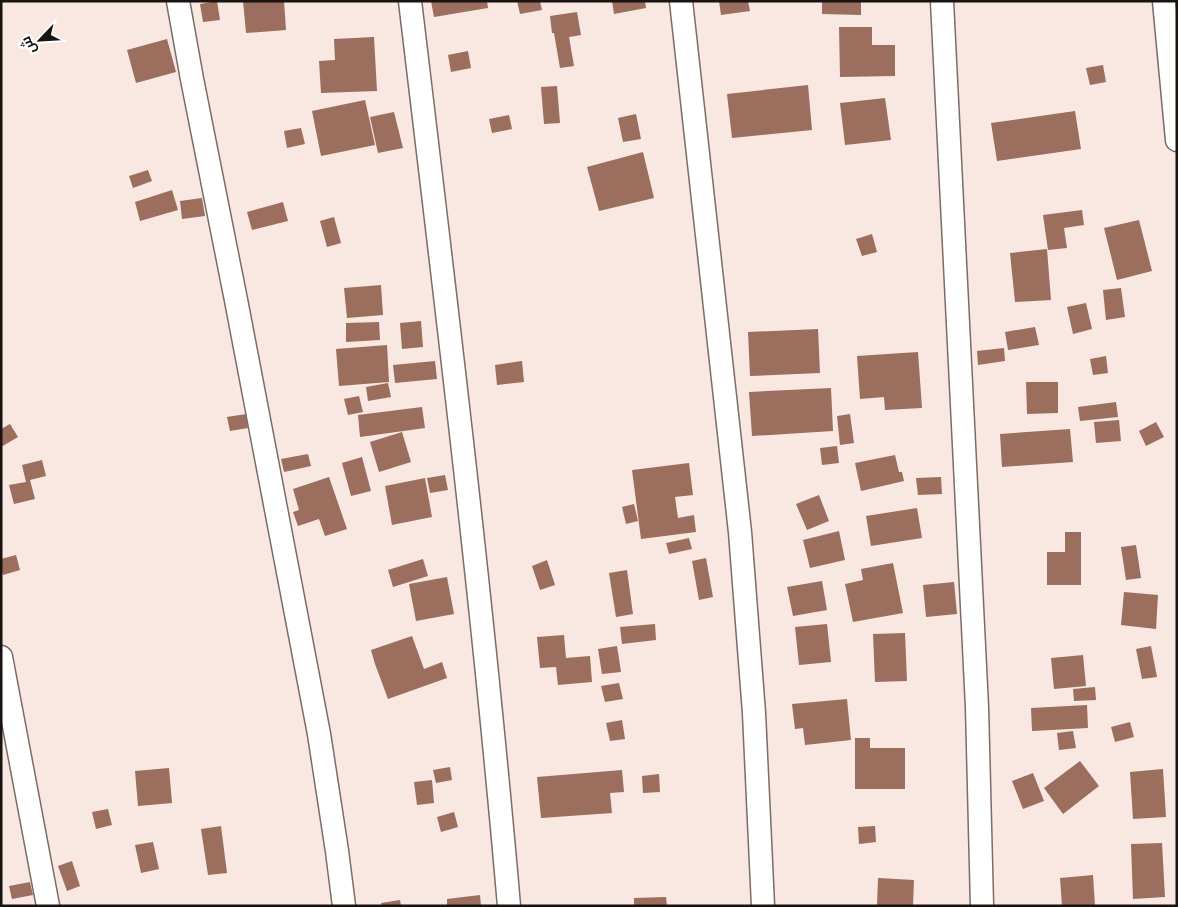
<svg xmlns="http://www.w3.org/2000/svg" width="1178" height="907" font-family="'Varela Round',Cairo,sans-serif">
	<rect width="100%" height="100%" fill="#f9e7e1"/>
	<g fill="#9b6e5d">
		<path d="M217,1L220,20L203,22L200,4Z"/>
		<path d="M243,1H284L286,30L246,33Z"/>
		<path d="M431,1H487L488,8L434,17Z"/>
		<path d="M517,1H540L542,10L520,14Z"/>
		<path d="M612,1H645L646,8L614,14Z"/>
		<path d="M719,1H748L750,11L721,15Z"/>
		<path d="M822,1H861V15L822,14Z"/>
		<path d="M577,12L581,35L569,37L574,66L560,68L554,33H552L550,16Z"/>
		<path d="M839,27H872V45H895V76L840,77Z"/>
		<path d="M374,37L377,91L321,93L319,61L335,60L334,39Z"/>
		<path d="M167,39L176,72L136,83L127,50Z"/>
		<path d="M468,51L471,68L451,72L448,55Z"/>
		<path d="M1103,65L1106,82L1090,85L1086,68Z"/>
		<path d="M808,85L812,130L732,138L727,94Z"/>
		<path d="M557,86L560,123L544,124L541,87Z"/>
		<path d="M885,98L891,140L845,145L840,103Z"/>
		<path d="M365,100L375,145L321,156L312,111Z"/>
		<path d="M1075,111L1081,149L997,161L991,123Z"/>
		<path d="M394,112L403,148L378,153L370,117Z"/>
		<path d="M636,114L641,139L623,142L618,118Z"/>
		<path d="M509,115L512,129L492,133L489,119Z"/>
		<path d="M301,128L305,144L287,148L284,131Z"/>
		<path d="M643,152L654,198L599,211L587,167Z"/>
		<path d="M148,170L152,181L133,188L129,176Z"/>
		<path d="M172,190L178,210L140,221L135,202Z"/>
		<path d="M202,198L205,216L182,219L180,201Z"/>
		<path d="M283,202L288,221L252,230L247,212Z"/>
		<path d="M1082,210L1084,225L1064,228L1067,248L1048,250L1043,215Z"/>
		<path d="M334,217L341,243L327,247L320,221Z"/>
		<path d="M1139,220L1152,271L1117,280L1104,228Z"/>
		<path d="M872,234L877,252L862,256L856,239Z"/>
		<path d="M1047,249L1051,300L1015,302L1010,253Z"/>
		<path d="M381,285L383,315L347,318L344,288Z"/>
		<path d="M1121,288L1125,317L1106,320L1103,290Z"/>
		<path d="M1086,303L1092,329L1073,334L1067,307Z"/>
		<path d="M421,321L423,347L402,349L400,323Z"/>
		<path d="M379,322L380,340L346,342V323Z"/>
		<path d="M1035,327L1039,345L1008,350L1005,332Z"/>
		<path d="M818,329L820,373L750,376L748,332Z"/>
		<path d="M387,345L389,382L339,386L336,349Z"/>
		<path d="M1004,348L1005,361L978,365L977,351Z"/>
		<path d="M918,352L922,408L885,410L884,397L860,399L857,356Z"/>
		<path d="M1106,356L1108,373L1093,375L1090,359Z"/>
		<path d="M435,361L437,379L395,383L393,365Z"/>
		<path d="M522,361L524,382L497,385L495,365Z"/>
		<path d="M1026,382H1058V413L1027,414Z"/>
		<path d="M388,383L391,397L368,401L366,387Z"/>
		<path d="M831,388L833,431L752,436L749,392Z"/>
		<path d="M359,396L363,412L348,415L344,399Z"/>
		<path d="M1116,402L1118,417L1080,421L1078,407Z"/>
		<path d="M422,407L425,428L360,437L358,415Z"/>
		<path d="M246,414L248,428L230,431L227,417Z"/>
		<path d="M850,414L854,443L840,445L837,416Z"/>
		<path d="M1119,420L1121,441L1096,443L1094,422Z"/>
		<path d="M1156,422L1164,437L1146,446L1139,431Z"/>
		<path d="M10,424L18,437L1,447V429Z"/>
		<path d="M1070,429L1073,462L1002,467L1000,434Z"/>
		<path d="M402,432L411,462L379,472L370,442Z"/>
		<path d="M837,446L839,463L822,465L820,448Z"/>
		<path d="M308,454L311,466L284,472L281,459Z"/>
		<path d="M895,455L899,472H902L904,481L861,491L855,463Z"/>
		<path d="M362,457L371,491L351,496L342,463Z"/>
		<path d="M42,460L46,476L30,480L35,499L14,504L9,485L26,482L22,465Z"/>
		<path d="M689,463L693,495L675,497L678,518L694,515L696,532L641,539L632,470Z"/>
		<path d="M445,475L448,490L430,493L427,478Z"/>
		<path d="M329,477L347,529L325,536L319,519L298,526L293,512L299,510L293,489Z"/>
		<path d="M941,477L942,494L918,495L916,478Z"/>
		<path d="M425,478L432,517L392,525L385,486Z"/>
		<path d="M819,495L829,521L807,530L796,504Z"/>
		<path d="M634,504L638,521L626,524L622,507Z"/>
		<path d="M917,508L922,538L871,546L866,516Z"/>
		<path d="M839,531L845,560L810,568L803,540Z"/>
		<path d="M1065,532H1081V585H1047V552H1065Z"/>
		<path d="M689,538L692,549L669,554L666,543Z"/>
		<path d="M1136,545L1141,578L1126,580L1121,547Z"/>
		<path d="M16,555L20,570L3,575L1,569V559Z"/>
		<path d="M706,558L713,597L699,600L692,561Z"/>
		<path d="M423,559L428,576L393,587L388,570Z"/>
		<path d="M547,560L555,585L540,590L532,566Z"/>
		<path d="M893,563L903,613L853,622L845,584L863,580L861,569Z"/>
		<path d="M627,570L633,614L616,617L609,573Z"/>
		<path d="M447,577L454,614L416,621L409,584Z"/>
		<path d="M822,581L827,610L793,616L787,587Z"/>
		<path d="M954,582L957,614L926,617L923,585Z"/>
		<path d="M1124,592L1158,595L1156,629L1121,625Z"/>
		<path d="M655,624L656,640L622,644L620,627Z"/>
		<path d="M827,624L831,662L799,665L795,627Z"/>
		<path d="M905,633L907,681L875,682L873,634Z"/>
		<path d="M564,635L566,658L590,656L592,682L558,685L556,667L540,668L537,637Z"/>
		<path d="M412,636L424,669L442,662L447,678L388,699L375,664L371,650Z"/>
		<path d="M617,646L621,672L602,674L598,649Z"/>
		<path d="M1151,646L1157,677L1142,679L1136,649Z"/>
		<path d="M1083,655L1086,686L1054,689L1051,658Z"/>
		<path d="M619,683L623,699L605,702L601,686Z"/>
		<path d="M1095,687L1096,700L1074,701L1073,689Z"/>
		<path d="M847,699L851,740L805,745L803,728L795,729L792,704Z"/>
		<path d="M1087,705L1088,728L1032,731L1031,708Z"/>
		<path d="M622,720L625,739L610,741L606,723Z"/>
		<path d="M1130,722L1134,737L1115,742L1111,727Z"/>
		<path d="M1073,731L1076,748L1059,750L1057,733Z"/>
		<path d="M855,738H870V748H905V789H855Z"/>
		<path d="M1080,761L1099,786L1063,814L1044,788Z"/>
		<path d="M450,767L452,780L436,783L433,770Z"/>
		<path d="M169,768L172,803L138,806L135,771Z"/>
		<path d="M1163,769L1166,817L1133,819L1130,772Z"/>
		<path d="M622,770L624,792L610,793L612,813L541,818L537,777Z"/>
		<path d="M1033,773L1044,801L1023,809L1012,781Z"/>
		<path d="M659,774L660,792L643,793L642,776Z"/>
		<path d="M432,780L434,803L417,805L414,782Z"/>
		<path d="M108,809L112,825L96,829L92,812Z"/>
		<path d="M454,812L458,827L441,832L437,817Z"/>
		<path d="M221,826L227,873L208,875L201,829Z"/>
		<path d="M875,826L876,842L859,844L858,827Z"/>
		<path d="M153,842L159,869L141,873L135,845Z"/>
		<path d="M1162,843L1165,897L1133,899L1131,844Z"/>
		<path d="M72,861L80,886L67,891L58,866Z"/>
		<path d="M1093,875L1095,906H1062L1060,878Z"/>
		<path d="M878,878L914,880L913,906H877Z"/>
		<path d="M30,882L33,895L12,899L9,886Z"/>
		<path d="M480,895L481,906H447V899Z"/>
		<path d="M666,897L667,906H634V898Z"/>
		<path d="M400,900L401,906H382L381,903Z"/>
	</g>
	<g fill="none" stroke-linecap="round" stroke-linejoin="round">
		<g stroke="#7b6c66" stroke-width="25">
			<g id="street">
				<path d="M178,1L192,79L236,300L319,734L337,851L344,906"/>
				<path d="M410,1C446,302 483,604 509,906"/>
				<path d="M681,1L740,532L754,713L763,906"/>
				<path d="M942,1L977,707L982,906"/>
				<path d="M1164,1L1177,140"/>
				<path d="M1,657L48,906"/>
			</g>
		</g>
		<use href="#street" stroke="#fff" stroke-width="22"/>
	</g>
	<rect width="1178" height="907" fill="none" stroke="#191311" stroke-width="5"/>
	<g transform="translate(40 40) rotate(245)" stroke="#ffffff" stroke-width="4" paint-order="stroke">
	<path d="M0-4L9 19L0 12L-9 19Z" fill="#191311"/>
	<text y="-8" font-size="14" font-weight="bold" text-anchor="middle" fill="#191311">ش</text>
	</g>
</svg>
